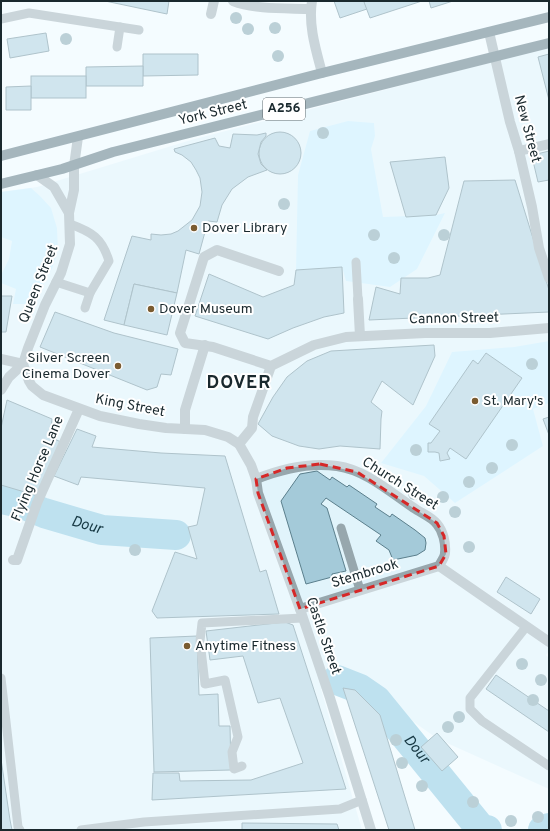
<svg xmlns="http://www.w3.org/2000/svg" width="550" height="831" font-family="Overpass,sans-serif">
	<rect width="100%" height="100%" fill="#f4fcff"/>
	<path fill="#e1f4fb" d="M549,47V651L546,655L549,658V789L438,739L355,681L321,689L362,830H1V192L37,187L191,140Z"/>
	<g fill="#c4eeff">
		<path d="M348,121L374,123L375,136L371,149L383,217L436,215L445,213L417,269L390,287L346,281L342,267L296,270L298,175L310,131Z"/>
		<path d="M31,188L40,196L51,208L57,228L58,250L52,269L44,280L32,304H13L16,289L1,283V275L9,259L12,241L1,237V192Z"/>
		<path d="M549,341V403L533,409L543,446L455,503L424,476L381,463L426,406L452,352L514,347Z"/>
	</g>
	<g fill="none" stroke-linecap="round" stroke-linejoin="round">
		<g stroke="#7cc2dc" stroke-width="30">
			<path id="s1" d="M1,499L20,503L44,513L102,530L176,535"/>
			<path id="s2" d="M337,680L360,689L376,700L481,829L487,830"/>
			<path d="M543,830L549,828"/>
		</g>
	</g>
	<g fill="#a4cad9" stroke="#5b7f8c">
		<path d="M105,1H169L167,14Z"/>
		<path d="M334,1H364L367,9L340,18Z"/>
		<path d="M367,1H422L370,18L364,2Z"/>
		<path d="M429,1H453L431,8Z"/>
		<path d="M46,33L49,51L10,58L7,39Z"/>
		<path d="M143,54H198V75L143,76Z"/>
		<path d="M549,54V100L538,57Z"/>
		<path d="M143,66V86H86V67Z"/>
		<rect x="31" y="76" width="55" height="22"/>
		<path d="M31,86V110H6V87Z"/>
		<circle cx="280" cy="153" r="21"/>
		<path d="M266,133V136L261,142L258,154L261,164L267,170L248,177L232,189L222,205L217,222L208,221L199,254L186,250L177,293L134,284L124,325L104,320L132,236L151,240V234L161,235L171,234L178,231L192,220L200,206L202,192L200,178L196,170L191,162L182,155L175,152L174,149L215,138L219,146L230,148L233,134L257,135Z"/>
		<path d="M549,151V180L538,182L533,161L537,154Z"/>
		<path d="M445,157L449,188L436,215L406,217L390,162Z"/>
		<path d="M515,180L549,290V312L369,320L376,287L400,294L401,278H428L440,275L464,181Z"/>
		<path d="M342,267L344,313L324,317L293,328L268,339L195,316L209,274L263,297L294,285L296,270Z"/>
		<path d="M134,284L177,293L167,335L124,325Z"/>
		<path d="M1,296H12L6,332H1Z"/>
		<path d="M55,312L114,333L178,349L171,375L161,374L157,387L147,390L40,347Z"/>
		<path d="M434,345L435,356L413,405L382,381L371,402L382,411L381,419L380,449L340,446L319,449L299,446L272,436L258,424L273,397L287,377L307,361L331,351Z"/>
		<path d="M486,353L522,378L466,459L450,448L447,453L450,459L440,461L439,453L435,452H428V443H431L440,431L429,424L473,360L478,364Z"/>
		<path d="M7,400L52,419L50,437L61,442L38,496L1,485V428Z"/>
		<path d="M549,417V435L543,419Z"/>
		<path d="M77,429L96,436L92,447L161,453L225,456L260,572L266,570L279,614L157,618L152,611L175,552L197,559L188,527L197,525L205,488L81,477L78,485L54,476Z"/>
		<path d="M317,471L330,480L332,477L347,487L349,485L377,504L375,507L390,517L392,514L415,530L425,538L426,543L425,550L417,555L393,560L389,550L376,541L381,535L326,498L321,504L327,508L346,571L332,574V577L306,584L281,501L300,474Z"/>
		<path d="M506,577L540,599L531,614L497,592Z"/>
		<path d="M285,622L293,625L346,789L152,800L153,773H179L180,781L251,780L303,763L280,698L258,703L243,656L210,660L206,631Z"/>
		<path d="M197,636L199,695L218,694L219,726H230L231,770L154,772L150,638Z"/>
		<path d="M496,675L549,711V732L486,689Z"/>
		<path d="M343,688L355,690L380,715L415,830H389Z"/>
		<path d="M437,733L458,757L442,771L421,747Z"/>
		<path d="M1,759L10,820L12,830H1Z"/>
		<path d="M242,823L337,824L339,830H242Z"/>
	</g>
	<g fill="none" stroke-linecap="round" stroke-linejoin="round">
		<g stroke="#97a7ad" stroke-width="9">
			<path d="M1,19L29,13L139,30"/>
			<path d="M117,47L120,27"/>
			<path d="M356,262L358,299"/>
			<path d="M56,282L90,293L109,261C102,238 92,232 70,224"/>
			<path d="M85,308L90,293"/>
			<path d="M341,528L360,590"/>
			<path d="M526,627L470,698V709L482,721L549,766"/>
			<path d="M1,678L18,827L20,830"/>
			<path d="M242,766L234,769L232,752L238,737L225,680L205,684L200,641L202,623L302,618"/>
			<path d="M81,830L144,822L340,809L362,800"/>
		</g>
		<g stroke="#97a7ad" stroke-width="10">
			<path d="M279,271L217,250L204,257L180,333L185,343L213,347L271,366L314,345L346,337L425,333H490L549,328"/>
			<path d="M358,299L360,336"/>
			<path d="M185,429V410L205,345"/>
			<path d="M239,444L252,428L253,417L271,366"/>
			<path d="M13,560H17L37,503L79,409"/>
		</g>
		<g stroke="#97a7ad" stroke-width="10">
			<path d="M233,1C257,10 286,8 311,9"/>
			<path d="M211,14L214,1"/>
			<path d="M489,32L510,122L519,151L532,207L539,248L549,278"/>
			<path d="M519,151L549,144"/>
			<path d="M1,359L23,364"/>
			<path d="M1,390L9,377L23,364"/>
			<path d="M256,479C281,469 309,462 337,466C366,470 390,492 414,508C421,513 432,517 437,524C443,531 446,543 445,553C445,557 441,562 439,566L300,609"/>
			<path d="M439,566L549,642"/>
		</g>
		<g stroke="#97a7ad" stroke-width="10">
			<path d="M312,1C308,25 316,50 322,73"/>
			<path d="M78,137L74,166V190L69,213L70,244L61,273L45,305L28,348L23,364L29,381L32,386L43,395L100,416L139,424L166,428L205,430L228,437L239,444L251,465L256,479L258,493L300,609L330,698L371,830"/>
			<path d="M37,175L54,187L69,213"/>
		</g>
		<g stroke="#45626e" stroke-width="10">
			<path d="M1,156L322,73L549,17"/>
			<path d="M1,184L62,169L113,152L549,43"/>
		</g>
	</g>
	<g fill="#769ba6">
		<circle cx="236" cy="18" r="6"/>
		<circle cx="275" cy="28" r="6"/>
		<circle cx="248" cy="29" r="6"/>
		<circle cx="66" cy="39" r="6"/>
		<circle cx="278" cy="56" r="6"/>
		<circle cx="323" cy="133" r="6"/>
		<circle cx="284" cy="204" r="6"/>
		<circle cx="374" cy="235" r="6"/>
		<circle cx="444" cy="235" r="6"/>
		<circle cx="394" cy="258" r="6"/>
		<circle cx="532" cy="364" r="6"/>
		<circle cx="512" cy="445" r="6"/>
		<circle cx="416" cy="450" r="6"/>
		<circle cx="492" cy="468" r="6"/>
		<circle cx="469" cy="482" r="6"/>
		<circle cx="414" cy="494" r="6"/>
		<circle cx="443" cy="497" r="6"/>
		<circle cx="455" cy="512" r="6"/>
		<circle cx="469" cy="547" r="6"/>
		<circle cx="135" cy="550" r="6"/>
		<circle cx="522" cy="664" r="6"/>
		<circle cx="541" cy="680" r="6"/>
		<circle cx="533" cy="700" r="6"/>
		<circle cx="459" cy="717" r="6"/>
		<circle cx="448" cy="727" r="6"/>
		<circle cx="396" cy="740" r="6"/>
		<circle cx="402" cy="763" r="6"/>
		<circle cx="422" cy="786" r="6"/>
		<circle cx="473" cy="802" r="6"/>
		<circle cx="538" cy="817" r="6"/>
		<circle cx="511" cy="821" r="6"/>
	</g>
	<path d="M0 0H550V831H0ZM320,464L357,472L437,523L444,536L446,554L439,566L300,609L258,493L256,479L287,468Z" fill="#f4fcff" fill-opacity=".55" fill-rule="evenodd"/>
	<path fill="none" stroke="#d62828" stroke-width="3" stroke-dasharray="8 5" stroke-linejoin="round" d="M320,464L357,472L437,523L444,536L446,554L439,566L300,609L258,493L256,479L287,468Z"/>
	<g fill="#7a5b30" stroke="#fff" stroke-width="1.5">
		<circle cx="194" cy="228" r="4"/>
		<circle cx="151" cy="309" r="4"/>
		<circle cx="118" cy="366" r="4"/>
		<circle cx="475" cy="401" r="4"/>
		<circle cx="187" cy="646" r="4"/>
	</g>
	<g text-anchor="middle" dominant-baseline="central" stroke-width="4" stroke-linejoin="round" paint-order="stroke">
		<rect fill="#fff" stroke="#5f696d" stroke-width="1" x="263" y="98" width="42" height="22" rx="3"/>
		<g font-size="13" font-weight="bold" fill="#1a292e">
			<text x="284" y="109">A256</text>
		</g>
		<g font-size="14" fill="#1a292e" stroke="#fff">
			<text transform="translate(213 113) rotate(-14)">York Street</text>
			<text transform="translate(527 129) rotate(75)">New Street</text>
			<text transform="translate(39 284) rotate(-68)">Queen Street</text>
			<text transform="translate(454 319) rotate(-1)">Cannon Street</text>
			<text transform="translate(130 406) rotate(11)">King Street</text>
			<text transform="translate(38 469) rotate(-67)">Flying Horse Lane</text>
			<text transform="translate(400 484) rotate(32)">Church Street</text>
			<text transform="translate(365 574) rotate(-17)">Stembrook</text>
			<text transform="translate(323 636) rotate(71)">Castle Street</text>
		</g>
		<g font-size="14" fill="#1a292e" stroke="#fff" text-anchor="start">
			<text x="202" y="228">Dover Library</text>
			<text x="159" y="309">Dover Museum</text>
			<text x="110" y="358" text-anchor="end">Silver Screen<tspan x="110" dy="16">Cinema Dover</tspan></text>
			<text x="483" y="401">St. Mary's</text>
			<text x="195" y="646">Anytime Fitness</text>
		</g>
		<g font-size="15" font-style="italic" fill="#153742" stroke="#fff">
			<text stroke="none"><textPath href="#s1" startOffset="90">Dour</textPath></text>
			<text stroke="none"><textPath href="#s2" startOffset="108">Dour</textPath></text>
		</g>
		<g font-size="18" font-weight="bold" letter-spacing="1" fill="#1a292e" stroke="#fff">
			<text x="239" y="383">DOVER</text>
		</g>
	</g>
	<rect width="550" height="831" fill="none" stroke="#1a292e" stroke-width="4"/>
</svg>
